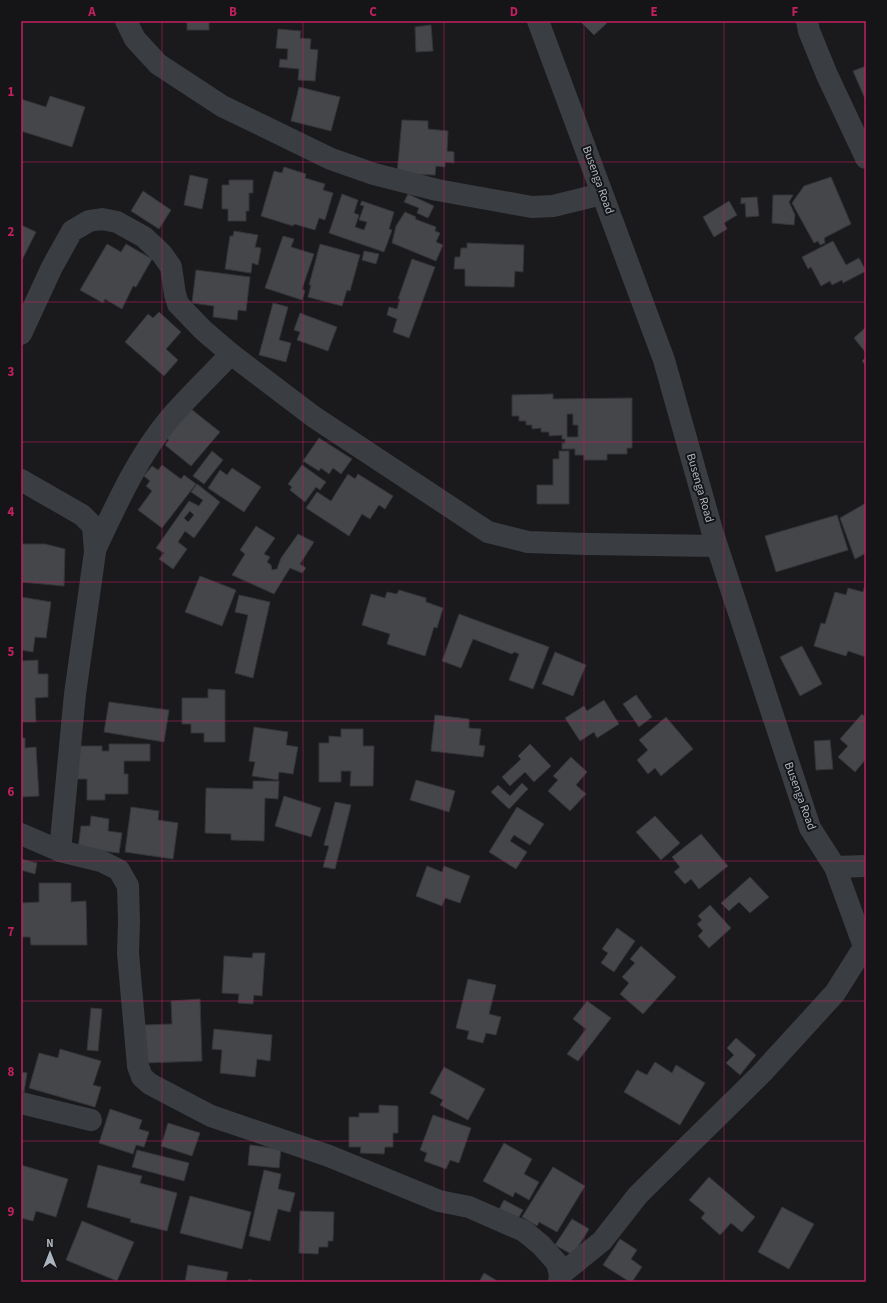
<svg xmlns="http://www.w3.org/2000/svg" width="887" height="1303" font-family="'Source Sans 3',sans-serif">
	<rect width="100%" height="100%" fill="#1a1a1d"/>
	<g fill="#44464a" stroke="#343539" fill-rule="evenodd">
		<rect x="187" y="21" width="22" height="9"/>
		<path d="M580,21H605L607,23L594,35Z"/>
		<path d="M431,25L433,51L416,52L415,27Z"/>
		<path d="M278,29L301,31L300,38L311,39L310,49L318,50L315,81L298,80L299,69L279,67L280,59L287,60L288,49L276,48Z"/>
		<path d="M866,66V101L853,71Z"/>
		<path d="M299,87L340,97L331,131L291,121Z"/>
		<path d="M50,96L85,107L72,147L21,131V99L46,107Z"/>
		<path d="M402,120L428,121V129L448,131L447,151L454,152V163L445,162V167L436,166L435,175L397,174Z"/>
		<path d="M284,167L306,174L305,178L325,184L323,190L333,193L325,220L319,218L315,230L294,224L293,226L261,216L274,171L282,173Z"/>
		<path d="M190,175L208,179L202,209L184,205Z"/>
		<path d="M831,177L851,224L824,238L825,243L820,245L818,241L814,243L792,203L804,186Z"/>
		<path d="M229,180H253V193H249V211H246V221H228V209H222V185H229Z"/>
		<path d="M143,191L171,210L159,229L131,211Z"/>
		<path d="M342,194L358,200L354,213L359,215L355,227L364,230L367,222L359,220L364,206L360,205L362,201L394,212L389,229L392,230L384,252L329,233Z"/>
		<path d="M408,194L434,206L428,218L417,213L419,208L404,202Z"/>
		<path d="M773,195H793L789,202L795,215L794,225L772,223Z"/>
		<path d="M757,197L759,216L746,217L745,203L741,204V198Z"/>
		<path d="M729,201L737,215L724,223L727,229L714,237L703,217Z"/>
		<path d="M405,212L416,217L415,219L436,227L435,231L440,233L436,242L443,245L436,261L392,243L396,226Z"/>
		<path d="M21,225L36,232L21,262Z"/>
		<path d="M234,231L258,235L255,247L261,248L258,265L252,263L251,273L225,269L230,236H233Z"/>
		<path d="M283,236L294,239L291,247L314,254L302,289L305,291L302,300L265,288Z"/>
		<path d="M833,241L846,265L859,258L866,271L843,283L842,280L832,285L830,281L821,286L811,267L808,269L802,257Z"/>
		<path d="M467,243L524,245L523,272L515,271L514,287L465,286V269H454L455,257H460L461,248H467Z"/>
		<path d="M107,244L121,252L126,244L152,259L136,287L133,286L122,309L105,299L103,303L80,290Z"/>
		<path d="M320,244L360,255L350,291L347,290L342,306L308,297L311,285H309Z"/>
		<path d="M364,251L379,254L376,264L362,260Z"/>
		<path d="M412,259L435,267L409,338L393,332L397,319L387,315L389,307L397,309L400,299H398Z"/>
		<path d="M196,270L250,277L246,311L238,310L237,320L213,317L214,306L192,303Z"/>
		<path d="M273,303L288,307L279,340L291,343L286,362L259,355Z"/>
		<path d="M159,312L181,332L166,349L178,360L164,376L125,342L148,314L153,318Z"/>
		<path d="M300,313L337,327L328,351L297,340L300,332L294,330Z"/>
		<path d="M866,327V353L854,338Z"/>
		<path d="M866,357V366L862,361Z"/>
		<path d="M553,394V399L632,398V448H627V454H607V460H584V455H575V449H562V443H565V439H562V435L549,436V432H541V428L532,429V425H526V421H519V416H512V395ZM567,414H573V425H578V437H567Z"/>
		<path d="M186,405L220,432L191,466L165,445L169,440L166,438Z"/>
		<path d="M319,438L352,459L341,474L333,468L329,474L321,468L319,471L303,461Z"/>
		<path d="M212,451L223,460L204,484L193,476Z"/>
		<path d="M559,451H569V504H537V485H553V459H559Z"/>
		<path d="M162,465L181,479L184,475L196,484L162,528L138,510L152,491L146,486L150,481L144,476L152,466L158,470Z"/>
		<path d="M302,465L326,482L320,490L316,487L305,502L290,490L292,487L288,484Z"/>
		<path d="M232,468L261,487L244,512L208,488L220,470L227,475Z"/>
		<path d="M348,474L355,479L358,474L393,496L385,509L379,505L370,519L362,514L349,536L306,508L317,492L331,501Z"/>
		<path d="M197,484L220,502L194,538L185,531L178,542L187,549L173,569L159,559L164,553L156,548L189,501L199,506L203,500L191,492ZM190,511L194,515L188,522L184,518Z"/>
		<path d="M866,503V553L855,559L840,518Z"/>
		<path d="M837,515L848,550L776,572L765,536Z"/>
		<path d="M256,526L275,538L264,554L270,557L267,562L271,565L272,570L277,569L281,558L298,534L314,542L300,564L306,568L302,573L290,568L274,594L232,575L245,554L240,550Z"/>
		<path d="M21,544H45L65,549L64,586L21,582Z"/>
		<path d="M200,576L236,590L222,626L185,612Z"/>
		<path d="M865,585L866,586V657L848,651L846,656L814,646L821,623L825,624L835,592L846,595L848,588L863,592Z"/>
		<path d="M399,590L426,598V602L443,608L437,628L434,627L425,656L387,644L390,634L362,625L371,594L385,598L387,592L397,594Z"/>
		<path d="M239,595L270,602L253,678L235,673L248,615L235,612Z"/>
		<path d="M21,597L51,602L46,638L35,637L33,652L21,650Z"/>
		<path d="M459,614L549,647L533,689L509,680L519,654L514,652L512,654L473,639L461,668L442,661Z"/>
		<path d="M802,646L822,684L800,696L780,657Z"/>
		<path d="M555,652L586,665L573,696L542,684Z"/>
		<path d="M38,660V674H48V697L35,698L36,722H21V661Z"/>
		<path d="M208,689L225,690V742H204V733H191V724H182V698H208Z"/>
		<path d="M636,695L652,717L639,727L623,704Z"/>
		<path d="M604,700L619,724L597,738L594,732L580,741L565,718L584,706L587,711Z"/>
		<path d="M109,702L169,710L164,742L104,732Z"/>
		<path d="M862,714L866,718V759L855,772L838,757L848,746L840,739Z"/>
		<path d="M435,715L469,719V728L481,729L479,745L485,746L483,757L431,751Z"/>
		<path d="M666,717L693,749L661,776L655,768L648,774L637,760L648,750L639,740Z"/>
		<path d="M254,727L288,732L286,745L298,747L293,774L279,772L278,780L252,776L255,762L249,761Z"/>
		<path d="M341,729H363V746H374L373,786H350L351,771H341V782H319V743H329V736L341,737Z"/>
		<path d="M21,738H25V748L36,747L39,796L21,797Z"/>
		<path d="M830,740L833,769L816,770L814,741Z"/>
		<path d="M109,744H150V761H124V774H128V794H105V800H87V779H74V746H102V751H109Z"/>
		<path d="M530,744L551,766L534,782L525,772L510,786L502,777L521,759L518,756Z"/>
		<path d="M571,757L587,772L576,785L586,794L570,811L548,791L558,780L553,776Z"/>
		<path d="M416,780L455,791L449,812L410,800Z"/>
		<path d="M253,781H279L278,799L265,798L264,841L231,840V834L205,833L206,788L253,789Z"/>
		<path d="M522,783L528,789L509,809L491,792L498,785L510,796Z"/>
		<path d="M284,796L321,808L311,837L275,826Z"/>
		<path d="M335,802L351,805L335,869L323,867L329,846L324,845Z"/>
		<path d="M131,807L159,811L158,820L178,823L173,859L125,852Z"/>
		<path d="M517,807L544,824L530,845L514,835L510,841L527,852L516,869L489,852Z"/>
		<path d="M91,816L109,819L108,831L122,833L119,853L78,848L81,826H90Z"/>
		<path d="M655,816L680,843L661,860L636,832Z"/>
		<path d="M701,834L728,866L699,889L691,879L685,884L674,872L680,867L672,857Z"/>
		<path d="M21,859L37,863L35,874L21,870Z"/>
		<path d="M427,866L442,872L444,866L470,876L460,903L445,898L442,906L416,896Z"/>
		<path d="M750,877L769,897L750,913L739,902L729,911L721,903Z"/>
		<path d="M39,883H71V902L86,901L87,945H31L30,937H21V903L39,902Z"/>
		<path d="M710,905L731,928L709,948L698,936L703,931L697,924L702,920L698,916Z"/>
		<path d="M617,928L635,941L614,972L601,963L608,953L602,949Z"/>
		<path d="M641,946L676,977L643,1014L620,994L629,983L622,977L635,963L630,959Z"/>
		<path d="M253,953H265L262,996L254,995L253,1004L238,1003L239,994L222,993L224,956L252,958Z"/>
		<path d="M468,979L496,985L489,1014L501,1017L496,1035L486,1033L483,1043L467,1039L469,1031L456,1028Z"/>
		<path d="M200,999L202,1061L145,1063L144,1025L172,1024L171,1001Z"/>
		<path d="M587,1001L611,1018L578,1061L567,1054L586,1029L573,1019Z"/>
		<path d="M91,1008L102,1009L98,1051L87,1050Z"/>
		<path d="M214,1029L272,1035L270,1061L257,1059L255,1077L220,1073L222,1050L212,1049Z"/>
		<path d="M736,1038L756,1055L740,1075L726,1063L734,1055L727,1048Z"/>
		<path d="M60,1049L101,1061L93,1085L101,1087L95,1107L29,1088L39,1053L58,1058Z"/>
		<path d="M655,1062L672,1073L676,1065L705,1083L680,1125L624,1092L637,1070L647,1075Z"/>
		<path d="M444,1067L485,1089L468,1120L440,1105L443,1100L430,1093Z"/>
		<path d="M21,1072L27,1073L24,1092H21Z"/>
		<path d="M379,1105L398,1106V1133H393V1147H385L384,1154L360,1153L361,1147H349V1117H359V1113H379Z"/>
		<path d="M110,1109L142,1120L139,1129L149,1132L144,1147L136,1145L133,1154L99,1143Z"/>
		<path d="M433,1115L471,1128L459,1163L450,1160L446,1169L424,1161L427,1153L420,1150Z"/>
		<path d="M168,1123L200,1133L192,1156L161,1146Z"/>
		<path d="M504,1143L532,1159L524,1174L539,1182L529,1200L515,1192L513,1197L483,1181Z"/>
		<path d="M250,1145L281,1149L279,1168L248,1165Z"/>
		<path d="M137,1150L189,1163L184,1181L132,1167Z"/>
		<path d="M21,1165L68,1179L56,1217L36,1211L33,1221L21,1218Z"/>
		<path d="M98,1165L142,1176L140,1183L177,1193L167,1231L130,1222L131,1219L87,1207Z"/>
		<path d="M553,1167L585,1186L557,1232L539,1222L537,1226L522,1217Z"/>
		<path d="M264,1170L281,1174L278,1189L295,1193L290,1212L278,1209L270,1241L249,1236Z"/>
		<path d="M709,1177L755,1217L742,1232L731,1223L720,1235L701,1218L705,1213L689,1200Z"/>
		<path d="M190,1196L251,1212L242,1249L180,1233Z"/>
		<path d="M504,1200L523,1210L514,1225L496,1215Z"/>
		<path d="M782,1207L814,1224L789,1269L758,1252Z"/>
		<path d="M300,1211L334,1212L333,1241H328V1247H319L318,1254L299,1253Z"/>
		<path d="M572,1219L589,1229L573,1255L555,1245Z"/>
		<path d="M82,1221L134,1242L117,1281L66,1260Z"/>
		<path d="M620,1239L637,1250L631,1259L642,1267L632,1282H630L603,1265Z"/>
		<path d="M188,1265L228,1272L226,1282H185Z"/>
		<path d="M484,1273L499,1282H479Z"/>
		<path d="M249,1279L257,1282H248Z"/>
	</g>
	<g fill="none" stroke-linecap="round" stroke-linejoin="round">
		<g stroke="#3a3d42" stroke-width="22">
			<path d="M126,21L135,39L158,64L222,106L331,159L374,174L437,190L532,207L553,206L602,194"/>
			<path d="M538,21L664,360L713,534L810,828L835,867L866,952"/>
			<path d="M807,21L809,31L827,75L866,158"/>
			<path d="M21,334L52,267L72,231L89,221L102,219L117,222L144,237L162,254L171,267L175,294L178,304L203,330L231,354L314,417L488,532L528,542L587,544L716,546"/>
			<path d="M21,480L82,515L93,526L95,552L75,694L60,851"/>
			<path d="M95,550C116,505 138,456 170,418C189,396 211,375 231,354"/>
			<path d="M21,834L60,851L101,861L119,870L128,886L129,921L128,953L138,1066L142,1077L150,1084L211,1116L329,1156L439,1201L469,1207L524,1231L541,1245L557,1263L560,1275L559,1282"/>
			<path d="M835,867L866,866"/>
			<path d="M21,1103L91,1120"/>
			<path d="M560,1275L602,1241L638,1195L761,1074L835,993L864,947"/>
		</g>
	</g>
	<path fill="none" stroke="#c12060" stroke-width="1" stroke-opacity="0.55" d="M162,21V1282M303,21V1282M444,21V1282M584,21V1282M724,21V1282M21,162H866M21,302H866M21,442H866M21,582H866M21,721H866M21,861H866M21,1001H866M21,1141H866"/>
	<g text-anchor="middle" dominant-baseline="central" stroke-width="4" stroke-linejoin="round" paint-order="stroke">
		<g font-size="12" fill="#abb5bd" stroke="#151518">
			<text transform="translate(598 180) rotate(70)">Busenga Road</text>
			<text transform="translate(700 488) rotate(74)">Busenga Road</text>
			<text transform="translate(800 796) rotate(70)">Busenga Road</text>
		</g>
	</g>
	<rect width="887" height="1303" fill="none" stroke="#151518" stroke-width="44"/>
	<g transform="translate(50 1253)" stroke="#151518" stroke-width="3" paint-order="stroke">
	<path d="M0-3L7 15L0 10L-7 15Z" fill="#abb5bd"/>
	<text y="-6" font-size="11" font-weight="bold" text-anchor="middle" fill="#abb5bd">N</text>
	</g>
	<rect x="22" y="22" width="843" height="1259" fill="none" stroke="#c12060" stroke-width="1.5"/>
	<g font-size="13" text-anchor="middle" font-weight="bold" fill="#c12060">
		<text x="92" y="16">A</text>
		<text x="233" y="16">B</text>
		<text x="373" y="16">C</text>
		<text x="514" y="16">D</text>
		<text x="654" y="16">E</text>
		<text x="795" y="16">F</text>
		<text x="11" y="96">1</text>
		<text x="11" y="236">2</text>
		<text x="11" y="376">3</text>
		<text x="11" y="516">4</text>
		<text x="11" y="656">5</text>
		<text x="11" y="796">6</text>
		<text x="11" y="936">7</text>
		<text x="11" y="1076">8</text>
		<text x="11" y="1216">9</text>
	</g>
</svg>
